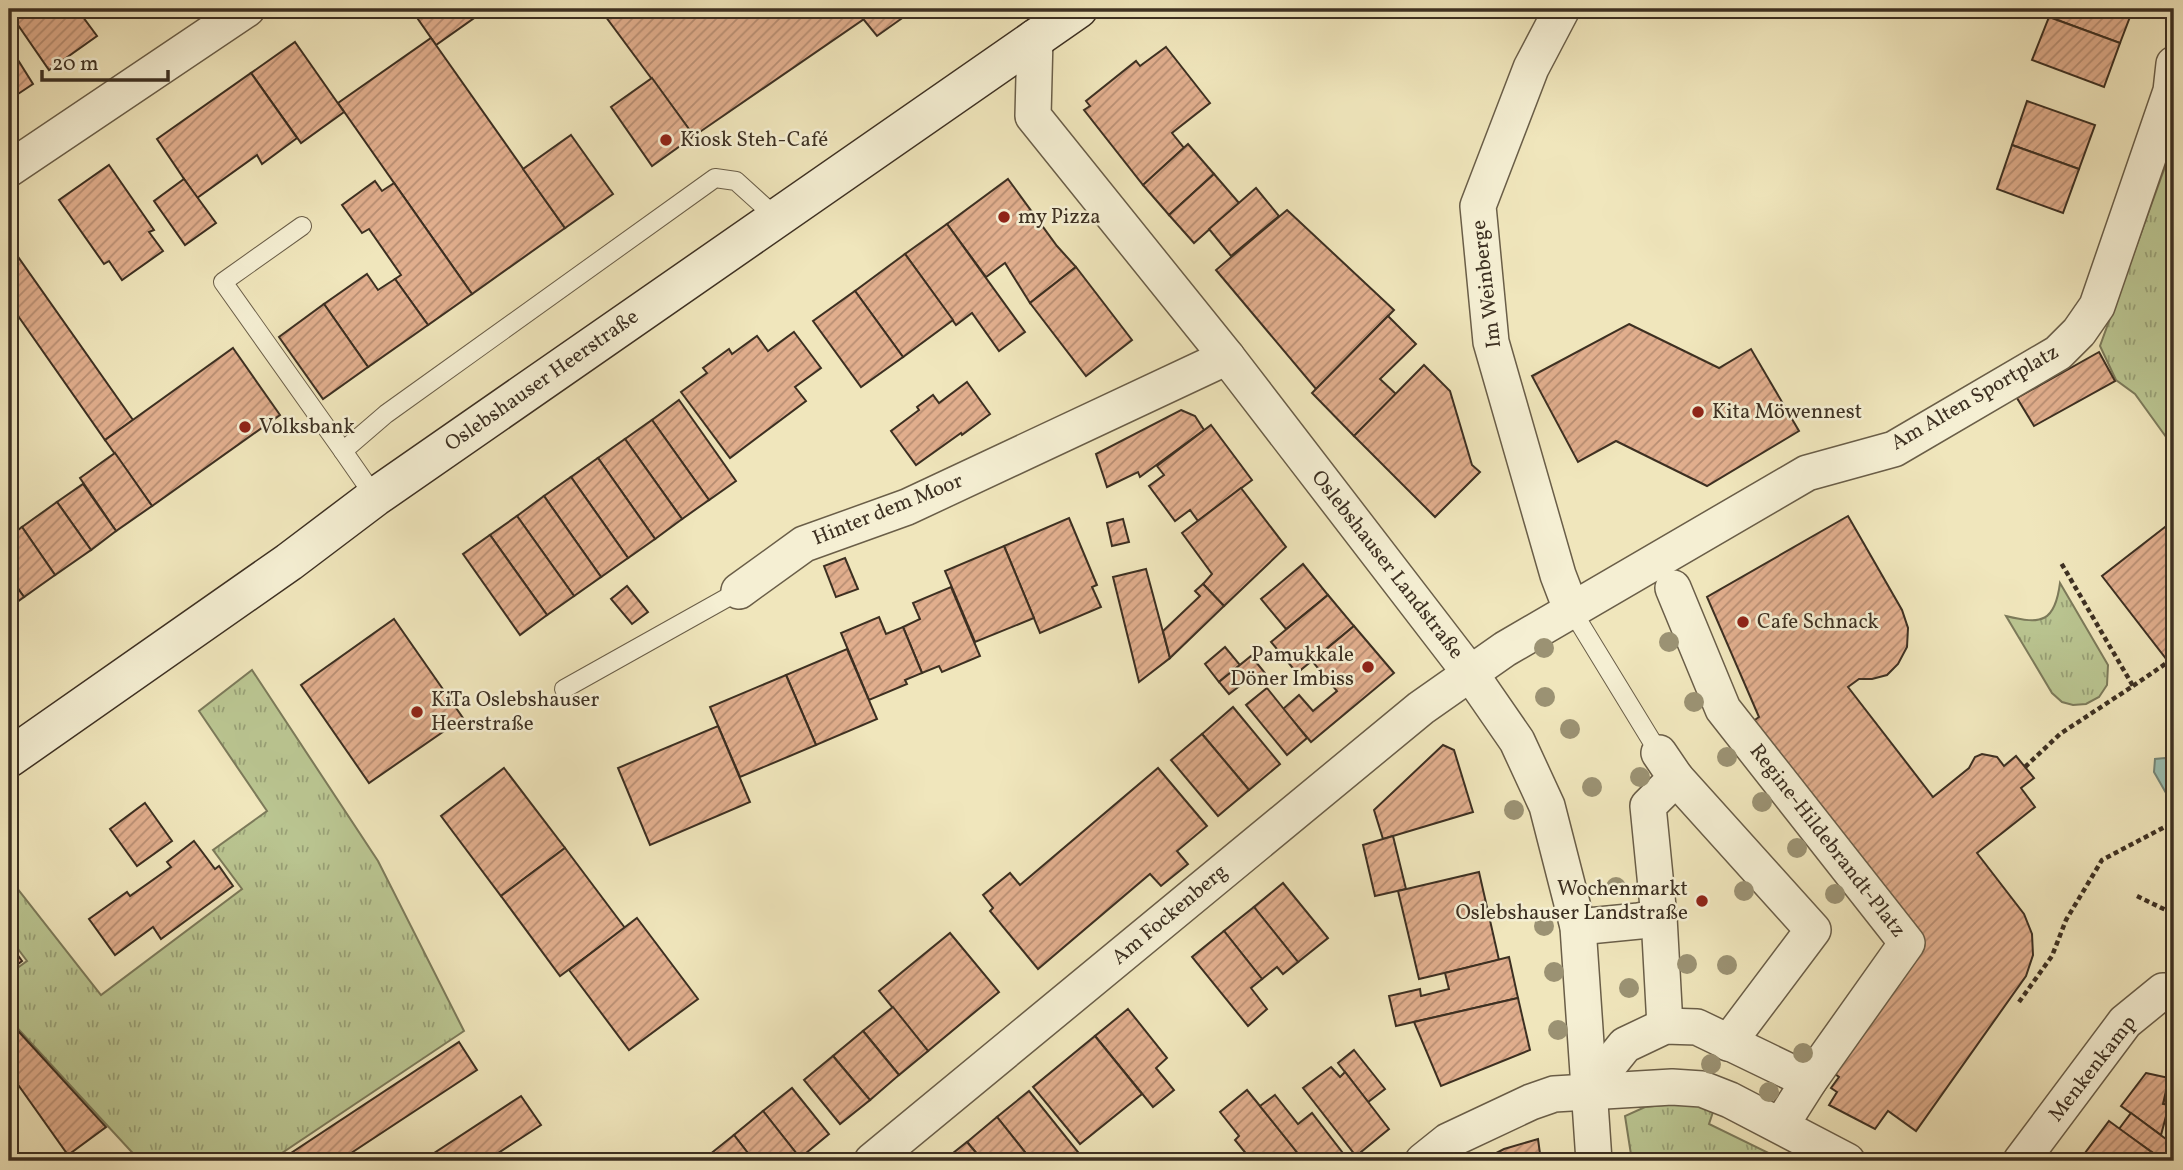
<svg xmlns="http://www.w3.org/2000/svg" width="2183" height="1170" font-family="Vollkorn,serif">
	<defs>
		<pattern id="grass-tufts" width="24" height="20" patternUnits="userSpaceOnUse" patternTransform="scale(1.75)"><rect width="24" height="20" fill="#bac591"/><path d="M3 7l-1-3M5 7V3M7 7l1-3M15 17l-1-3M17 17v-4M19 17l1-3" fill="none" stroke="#98a076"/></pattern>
		<pattern id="building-hatch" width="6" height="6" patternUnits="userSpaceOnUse" patternTransform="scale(1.75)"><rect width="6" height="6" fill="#e1ae8d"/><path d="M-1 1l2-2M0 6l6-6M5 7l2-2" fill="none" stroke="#b88e73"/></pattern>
	</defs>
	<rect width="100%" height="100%" fill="#f0e6bc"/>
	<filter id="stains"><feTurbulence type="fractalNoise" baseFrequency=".00286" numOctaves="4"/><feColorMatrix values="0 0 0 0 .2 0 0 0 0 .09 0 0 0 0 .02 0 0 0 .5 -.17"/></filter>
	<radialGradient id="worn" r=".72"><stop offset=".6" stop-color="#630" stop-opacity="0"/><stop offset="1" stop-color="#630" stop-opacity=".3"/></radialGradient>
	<g fill="url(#grass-tufts)" stroke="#7c7a5a" stroke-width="2">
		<path d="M2174,142V448L2135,394L2116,380L2100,346Z"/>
		<path d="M2060,583L2108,665L2107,685L2099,697L2086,704L2073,705L2062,702L2052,693L2006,616C2042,625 2055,622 2060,583Z"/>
		<path d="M252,670L378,861L464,1031L270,1161H140L9,1019V974L27,961L9,937V878L101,995L242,889L213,850L267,811L199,711Z"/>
		<path d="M1692,1102L1714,1109L1709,1124L1785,1161H1632L1625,1116L1645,1107Z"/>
	</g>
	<path fill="#9abfb2" stroke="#758678" stroke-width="2" d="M2165,758L2174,764V807L2154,772L2155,759Z"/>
	<g fill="url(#building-hatch)" stroke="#3d3022" stroke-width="2">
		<path d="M9,9H77L97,36L49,70L9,12Z"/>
		<path d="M411,9H482L484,11L436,45Z"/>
		<path d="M600,9H855L864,19L694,136Z"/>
		<path d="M855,9H915L877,36Z"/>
		<path d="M2051,9H2133L2120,43L2049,17Z"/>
		<path d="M2049,17L2120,43L2104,87L2032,60Z"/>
		<path d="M431,38L565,228L472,294L338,103Z"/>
		<path d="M295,42L344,112L301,143L251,73Z"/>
		<path d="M1166,47L1210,103L1172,133L1184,148L1143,185L1084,110L1090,106L1086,101L1136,61L1140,66Z"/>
		<path d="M13,52L33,84L9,100V55Z"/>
		<path d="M251,73L297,138L262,164L257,155L197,198L157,139Z"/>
		<path d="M652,78L694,136L652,166L611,107Z"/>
		<path d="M2027,101L2095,125L2079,169L2012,145Z"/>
		<path d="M571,135L613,194L565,228L523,169Z"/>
		<path d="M1188,144L1214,174L1169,215L1143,185Z"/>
		<path d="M2012,145L2079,169L2063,213L1997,189Z"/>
		<path d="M109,165L154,230L149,232L163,251L122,280L109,261L104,264L59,200Z"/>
		<path d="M1214,174L1239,203L1194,243L1169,215Z"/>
		<path d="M184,179L216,223L185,245L154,201Z"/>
		<path d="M1008,179L1057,246L1076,267L1030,303L1005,263L986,277L947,224Z"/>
		<path d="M375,181L382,191L394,183L472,294L428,325L395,279L401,275L369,229L362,233L342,205Z"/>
		<path d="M1256,188L1279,216L1231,256L1209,229Z"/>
		<path d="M1287,210L1394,310L1316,389L1216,270Z"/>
		<path d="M947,224L1025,332L999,351L972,313L956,325L905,254Z"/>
		<path d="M9,244L133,420L105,440L9,303Z"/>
		<path d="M905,254L953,320L903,357L855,291Z"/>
		<path d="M1076,267L1132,340L1086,376L1030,303Z"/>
		<path d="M367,274L378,290L395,279L428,325L368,367L324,304Z"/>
		<path d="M855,291L903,357L861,387L813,321Z"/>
		<path d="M324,304L368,367L323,399L279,337Z"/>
		<path d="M1388,316L1416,344L1380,379L1396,394L1354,436L1312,393Z"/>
		<path d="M1629,324L1719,368L1751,349L1799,431L1707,486L1616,441L1578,462L1532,376Z"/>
		<path d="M794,332L821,368L795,387L806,401L730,458L681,392L707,373L703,368L729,349L732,354L757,336L768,351Z"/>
		<path d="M233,348L280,415L152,506L105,440Z"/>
		<path d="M2099,352L2115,381L2034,426L2017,398Z"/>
		<path d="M1424,365L1450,391L1472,465L1480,472L1435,517L1354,436Z"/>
		<path d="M967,382L990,414L962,435L961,433L916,465L891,431L919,410L917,407L933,395L939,403Z"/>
		<path d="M679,400L736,481L709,500L652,420Z"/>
		<path d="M1181,410L1195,416L1204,430L1140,477L1138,472L1107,487L1096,454Z"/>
		<path d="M652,420L709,500L682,519L625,439Z"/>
		<path d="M1211,425L1252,480L1198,521L1190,510L1175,521L1149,486L1164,475L1157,466Z"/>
		<path d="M625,439L682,519L655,539L598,458Z"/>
		<path d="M115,453L152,506L116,531L80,478Z"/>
		<path d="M598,458L655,539L628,558L571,477Z"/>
		<path d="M571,477L628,558L601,577L544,496Z"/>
		<path d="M83,484L116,531L91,550L57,502Z"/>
		<path d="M1241,488L1286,547L1224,606L1203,584L1212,574L1182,533Z"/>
		<path d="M544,496L601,577L574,596L517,516Z"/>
		<path d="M57,502L91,550L55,575L22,527Z"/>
		<path d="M517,516L574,596L547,615L490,535Z"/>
		<path d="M1848,516L1902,610L1908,628L1907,647L1898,664L1887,675L1872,679H1859L1848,687L1933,797L1969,768L1975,757L1982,754L1997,757L2004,766L2016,756L2034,778L2021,788L2035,807L1977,853L2024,914L2032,934L2033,955L2026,976L1916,1131L1888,1111L1875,1129L1829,1105L1837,1092L1831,1088L1839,1077L1831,1071L1919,934L1748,725L1759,717L1707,597Z"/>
		<path d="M1069,518L1097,585L1092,587L1101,607L1040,633L1004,546Z"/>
		<path d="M1123,519L1129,542L1112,546L1107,523Z"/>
		<path d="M2174,520V669L2102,576Z"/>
		<path d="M22,527L55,575L24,597L9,576V537Z"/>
		<path d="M490,535L547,615L520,635L463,554Z"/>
		<path d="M1004,546L1034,618L975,642L945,571Z"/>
		<path d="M845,558L858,589L836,597L824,566Z"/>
		<path d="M1303,564L1328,595L1286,629L1261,599Z"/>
		<path d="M1146,569L1170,658L1139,682L1113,577Z"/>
		<path d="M9,576L24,597L9,608Z"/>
		<path d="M1203,584L1224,606L1170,658L1163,631L1200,596L1195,591Z"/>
		<path d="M627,586L648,612L632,624L611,599Z"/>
		<path d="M951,587L980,656L942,672L939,666L922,673L903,627L920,619L913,603Z"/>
		<path d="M1328,595L1354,626L1297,673L1271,642Z"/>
		<path d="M879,617L886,634L903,627L922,673L905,680L907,684L869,700L841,633Z"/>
		<path d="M394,619L463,718L369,783L301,685Z"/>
		<path d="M1354,626L1394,673L1311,742L1283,709L1299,695L1313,711L1337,691L1312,661Z"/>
		<path d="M1225,647L1240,665L1219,682L1205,664Z"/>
		<path d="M847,649L877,719L816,745L786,675Z"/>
		<path d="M1251,656L1265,673L1254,682L1250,678L1229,694L1219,682Z"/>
		<path d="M786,675L816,745L740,777L710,707Z"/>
		<path d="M1267,688L1307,738L1287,755L1246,705Z"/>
		<path d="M1233,707L1280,764L1249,790L1202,734Z"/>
		<path d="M718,726L750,802L650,845L618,768Z"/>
		<path d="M1202,734L1249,790L1218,816L1171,760Z"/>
		<path d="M1443,745L1454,750L1473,812L1383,839L1374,810Z"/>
		<path d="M504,768L565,848L501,896L441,816Z"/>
		<path d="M1158,768L1207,826L1177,851L1188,864L1161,886L1150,874L1038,969L990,911L993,908L983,895L1010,873L1020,885Z"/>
		<path d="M145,803L172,841L137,866L110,829Z"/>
		<path d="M1393,836L1406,889L1375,896L1363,845Z"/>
		<path d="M194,841L215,869L219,866L233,886L161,939L153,927L115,955L89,919L127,892L130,896L171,867L167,862Z"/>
		<path d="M565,848L625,928L560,976L501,896Z"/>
		<path d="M1479,872L1499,960L1419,979L1398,891Z"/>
		<path d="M1283,883L1328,938L1298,962L1254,907Z"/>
		<path d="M1254,907L1298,962L1283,974L1277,967L1262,979L1224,931Z"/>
		<path d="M637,918L698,999L629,1050L569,970Z"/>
		<path d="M1224,931L1262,979L1251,988L1267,1009L1248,1026L1192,957Z"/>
		<path d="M950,933L999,992L928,1051L879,991Z"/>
		<path d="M9,943L22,961L9,971Z"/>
		<path d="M1509,957L1518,998L1396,1026L1389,996L1420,989L1421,996L1449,989L1445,973Z"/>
		<path d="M1518,998L1530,1050L1441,1086L1414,1022Z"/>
		<path d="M893,1007L928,1051L899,1075L863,1031Z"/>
		<path d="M1128,1009L1167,1058L1156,1068L1174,1090L1153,1107L1095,1036Z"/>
		<path d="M9,1021L106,1127L68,1155L9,1072Z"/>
		<path d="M863,1031L899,1075L870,1100L833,1056Z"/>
		<path d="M1095,1036L1142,1094L1080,1144L1033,1087Z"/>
		<path d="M459,1042L477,1070L339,1161H279Z"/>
		<path d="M1354,1050L1385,1089L1368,1102L1338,1063Z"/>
		<path d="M2174,1055V1106L2163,1104Z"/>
		<path d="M833,1056L870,1100L840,1124L804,1080Z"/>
		<path d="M1331,1067L1340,1077L1345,1072L1389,1129L1356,1156L1303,1088Z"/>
		<path d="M2146,1073L2169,1078L2163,1104L2169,1105L2161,1135L2121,1106Z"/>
		<path d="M792,1088L829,1134L800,1158L763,1111Z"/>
		<path d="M1247,1090L1260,1106L1304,1161H1252L1235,1140L1239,1136L1220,1112Z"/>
		<path d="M1029,1091L1082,1157L1077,1161H1032L997,1117Z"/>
		<path d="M1275,1095L1298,1124L1312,1113L1349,1161H1304L1260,1106Z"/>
		<path d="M521,1096L541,1125L486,1161H422Z"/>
		<path d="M763,1111L800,1158L795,1161H754L734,1135Z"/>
		<path d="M2131,1113L2174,1145V1149L2165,1161L2119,1129Z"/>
		<path d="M997,1117L1032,1161H983L967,1142Z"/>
		<path d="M2109,1121L2161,1159L2159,1161H2079Z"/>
		<path d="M734,1135L754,1161H706L704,1159Z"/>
		<path d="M1538,1139L1541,1161H1481L1504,1149Z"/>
		<path d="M967,1142L983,1161H943Z"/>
	</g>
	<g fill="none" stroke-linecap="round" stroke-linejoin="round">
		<g stroke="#6a5e48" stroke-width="20">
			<g id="lane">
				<path d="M302,226L223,282L343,451"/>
				<path d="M375,497L343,451L386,414L715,178L736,181L778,219"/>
				<path d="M1571,609L1659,753"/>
				<path d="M564,689L739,591"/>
			</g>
		</g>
		<g stroke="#6a5e48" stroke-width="38">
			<g id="street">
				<path d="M1562,9L1531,68L1478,206L1491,342L1558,575L1571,609"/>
				<path d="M1035,37L1033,116L1227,357L1470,673L1517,741L1547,806L1578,927L1594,1161"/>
				<path d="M9,169L247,9"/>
				<path d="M1673,588L1723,709L1907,943L1809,1081L1781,1125"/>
				<path d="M739,591L804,544L907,507L1227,357"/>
				<path d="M1659,753L1676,778L1648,806L1659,917L1665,1026"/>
				<path d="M1676,778L1813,930L1728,1043"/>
				<path d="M1578,927L1639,921L1659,917"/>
				<path d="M1588,1091L1625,1045L1665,1026L1697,1027L1809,1081"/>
				<path d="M872,1161L1421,708L1505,649L1807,473L1894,449L2058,353L2079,332L2097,306L2171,91L2174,64"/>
				<path d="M1423,1161L1448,1141L1531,1102L1554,1094L1672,1087L1702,1089L1730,1100L1847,1161"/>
				<path d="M2021,1161L2125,1022L2163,991L2174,992"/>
			</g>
		</g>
		<g stroke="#3d3022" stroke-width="41">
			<path id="secondary" d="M9,758L289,562L375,497L1078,9"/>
		</g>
		<g stroke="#3d3022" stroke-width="4.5" stroke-dasharray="5 3.5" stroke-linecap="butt">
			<path d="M2133,686L2168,662"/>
			<path d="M2025,767L2060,734L2133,686L2060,561"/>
			<path d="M2137,896L2174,914"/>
			<path d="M2019,1002L2052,956L2066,920L2102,860L2174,822"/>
		</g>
		<use href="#lane" stroke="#f5efd3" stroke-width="18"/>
		<use href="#street" stroke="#f5efd3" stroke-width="35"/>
		<use href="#secondary" stroke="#f5efd3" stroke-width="38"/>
	</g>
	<g fill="#9b9273">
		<circle cx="1669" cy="642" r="10"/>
		<circle cx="1544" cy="648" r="10"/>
		<circle cx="1545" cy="697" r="10"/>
		<circle cx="1694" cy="702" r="10"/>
		<circle cx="1570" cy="729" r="10"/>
		<circle cx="1727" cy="757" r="10"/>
		<circle cx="1640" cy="777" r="10"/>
		<circle cx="1592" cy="787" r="10"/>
		<circle cx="1762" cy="802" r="10"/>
		<circle cx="1514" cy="810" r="10"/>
		<circle cx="1797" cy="848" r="10"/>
		<circle cx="1616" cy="887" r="10"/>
		<circle cx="1744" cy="891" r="10"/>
		<circle cx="1835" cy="894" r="10"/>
		<circle cx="1544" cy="926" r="10"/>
		<circle cx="1687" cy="964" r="10"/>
		<circle cx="1727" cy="965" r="10"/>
		<circle cx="1554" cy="972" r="10"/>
		<circle cx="1629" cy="988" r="10"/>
		<circle cx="1558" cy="1030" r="10"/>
		<circle cx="1803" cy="1053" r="10"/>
		<circle cx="1711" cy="1064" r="10"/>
		<circle cx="1769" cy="1092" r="10"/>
	</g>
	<g fill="#8f2418" stroke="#f5efd3" stroke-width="2.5">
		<circle cx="666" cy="140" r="7"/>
		<circle cx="1004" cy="217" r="7"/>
		<circle cx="1698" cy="412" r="7"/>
		<circle cx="245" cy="427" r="7"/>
		<circle cx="1743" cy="622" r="7"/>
		<circle cx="1368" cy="667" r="7"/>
		<circle cx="417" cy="712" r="7"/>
		<circle cx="1702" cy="901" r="7"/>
	</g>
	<g text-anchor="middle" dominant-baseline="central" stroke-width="5" stroke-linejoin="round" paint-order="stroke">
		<g font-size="21" fill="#3d3022" stroke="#f5efd3" text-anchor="start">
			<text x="680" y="140">Kiosk Steh-Café</text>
			<text x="1018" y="217">my Pizza</text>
			<text x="1712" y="412">Kita Möwennest</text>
			<text x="259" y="427">Volksbank</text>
			<text x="1757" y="622">Cafe Schnack</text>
			<text x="1354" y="655" text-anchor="end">Pamukkale<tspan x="1354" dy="24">Döner Imbiss</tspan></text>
			<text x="431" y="700">KiTa Oslebshauser<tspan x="431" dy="24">Heerstraße</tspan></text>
			<text x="1688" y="889" text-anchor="end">Wochenmarkt<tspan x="1688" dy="24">Oslebshauser Landstraße</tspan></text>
		</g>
		<g font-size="21" fill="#3d3022" stroke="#f5efd3">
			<text transform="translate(1487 284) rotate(-97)">Im Weinberge</text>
			<text transform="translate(542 381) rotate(-35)">Oslebshauser Heerstraße</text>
			<text transform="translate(1975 398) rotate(-30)">Am Alten Sportplatz</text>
			<text transform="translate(888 510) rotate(-22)">Hinter dem Moor</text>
			<text transform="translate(1387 565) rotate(52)">Oslebshauser Landstraße</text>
			<text transform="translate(1827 841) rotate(52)">Regine-Hildebrandt-Platz</text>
			<text transform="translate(1170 915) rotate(-40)">Am Fockenberg</text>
			<text transform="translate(2093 1069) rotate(-52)">Menkenkamp</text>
		</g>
	</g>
	<rect width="2183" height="1170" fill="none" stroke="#f0e6bc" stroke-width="35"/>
	<rect x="10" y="10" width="2162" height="1149" fill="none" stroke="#3d3022" stroke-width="3.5"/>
	<rect x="18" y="18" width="2148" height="1135" fill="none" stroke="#3d3022" stroke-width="2"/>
	<path d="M42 70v10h126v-10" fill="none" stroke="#3d3022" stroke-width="3.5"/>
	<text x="52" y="70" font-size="21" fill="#3d3022" stroke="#f5efd3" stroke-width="5" paint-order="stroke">20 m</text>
	<rect width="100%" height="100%" filter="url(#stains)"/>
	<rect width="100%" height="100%" fill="url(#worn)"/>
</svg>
